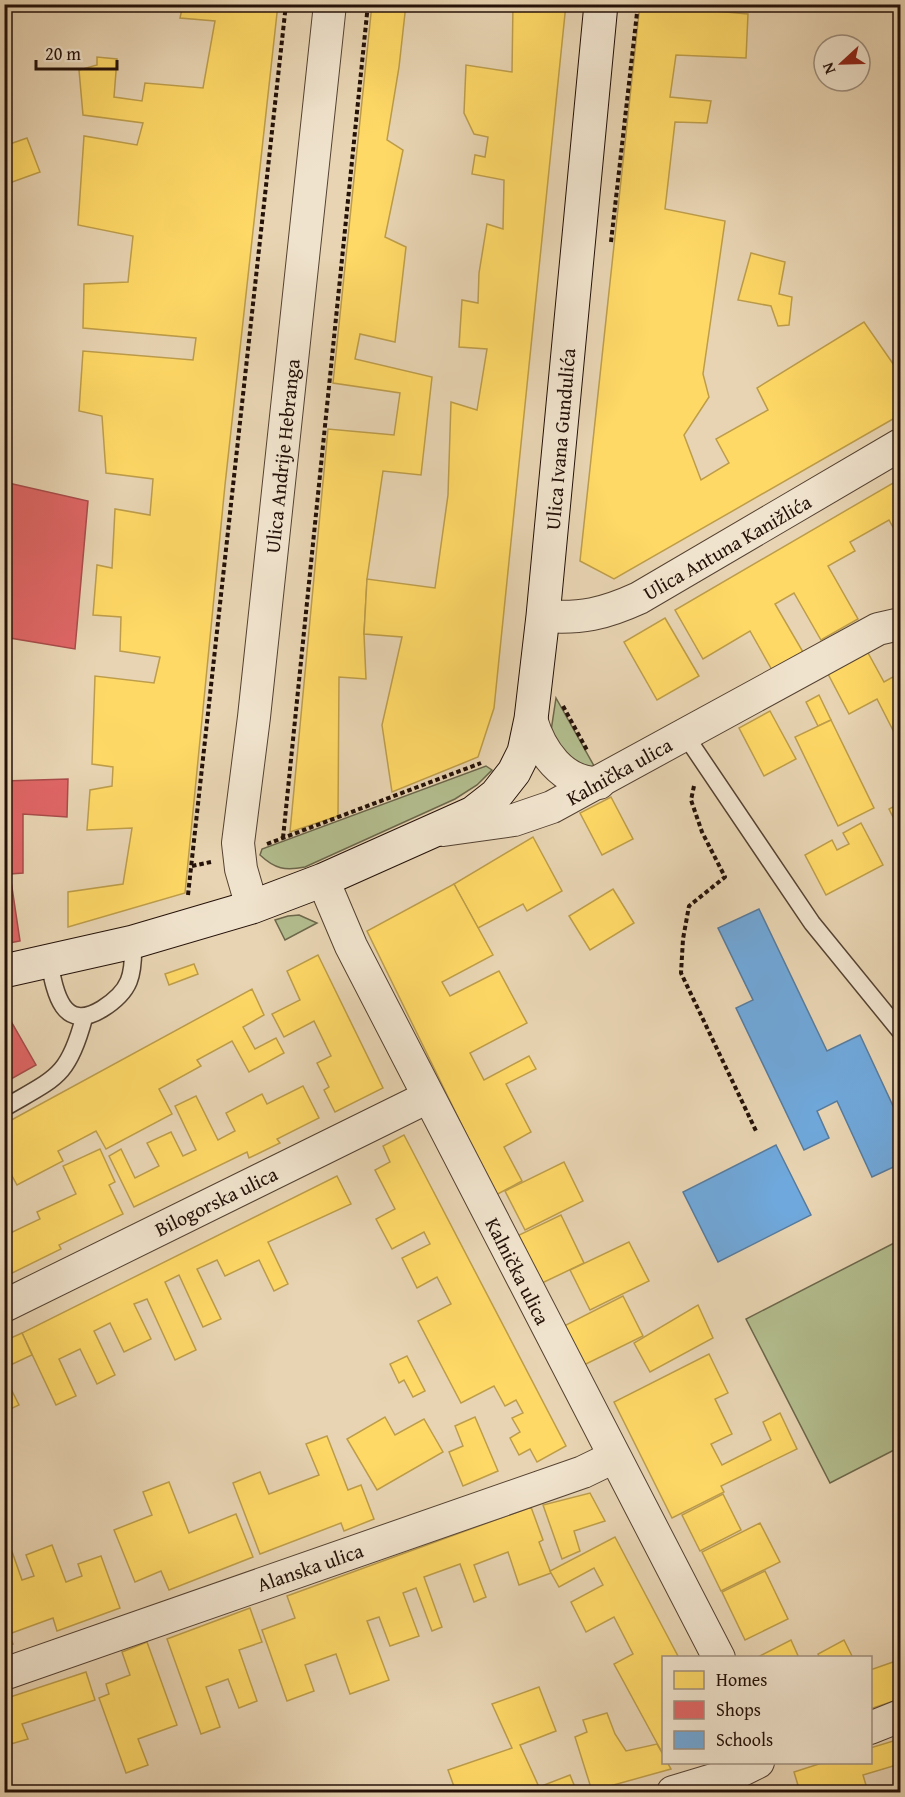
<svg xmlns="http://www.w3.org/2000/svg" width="905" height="1797" font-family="'Gentium Book Plus',serif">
	<rect width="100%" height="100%" fill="#e8d4b2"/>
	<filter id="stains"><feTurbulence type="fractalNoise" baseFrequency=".00333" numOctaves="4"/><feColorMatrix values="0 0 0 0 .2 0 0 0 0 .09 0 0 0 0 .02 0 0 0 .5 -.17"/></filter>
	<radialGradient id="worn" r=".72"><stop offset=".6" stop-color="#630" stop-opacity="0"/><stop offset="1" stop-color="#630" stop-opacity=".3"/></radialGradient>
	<g fill="#b3bd8e" stroke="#6c674b" stroke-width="1.5">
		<path d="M556,698L598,773L563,759L551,731Z"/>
		<path d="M486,766L492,770L477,785L455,799L305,867C285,871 275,869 260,855L262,849Z"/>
		<path d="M299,915L317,923L285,940L275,920L288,916Z"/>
		<path d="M900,1240V1447L830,1483L746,1319Z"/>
	</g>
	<g fill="#ffd966" stroke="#bd9d4a" stroke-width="1.5">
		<path d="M183,4H278L225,485L185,893L68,927V892L123,884L132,828L87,830L90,790L112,786L113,767L92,764L95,676L154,683L160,657L120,651L121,617L93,615L97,565L112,568L115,509L150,515L153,479L106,473L102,416L79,411L83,351L193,360L196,338L83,328L84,284L128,282L133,236L78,225L84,136L137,145L143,123L83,115L79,70L97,65V57L117,59L114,97L142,101L145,83L203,88L215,21L180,18Z"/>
		<path d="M372,4H406L399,67L387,140L403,150L385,237L406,247L395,342L360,334L355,359L432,377L421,475L383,471L367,579L364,634L366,679L339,677L338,816L290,832L328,429L394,435L400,393L333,383Z"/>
		<path d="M513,4H566L494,708L478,757L392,792L382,725L402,637L364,634L367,579L435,588L448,495L451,402L477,410L487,349L459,347L462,300L478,303L479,273L487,224L503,229L504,180L472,174L475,155L485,157L488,137L474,134L464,113L466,65L512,72Z"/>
		<path d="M640,4H683L682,8L748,14L746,58L676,55L670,97L711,101L707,123L675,122L665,209L725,221L703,374L709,397L684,435L701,480L729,463L716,439L768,410L757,388L864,322L896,368L900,366V415L614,579L580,561Z"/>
		<path d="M27,138L40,172L4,185V146Z"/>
		<path d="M751,253L785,262L779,294L792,297L789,325L778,326L771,306L738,300Z"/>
		<path d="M900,479V540L889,520L850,542L855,551L828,566L858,619L821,640L794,593L775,604L803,652L772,670L750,631L703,659L675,610Z"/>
		<path d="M665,618L699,676L657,700L624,642Z"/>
		<path d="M867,651L884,682L900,673V744L877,699L849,714L827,672Z"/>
		<path d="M819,695L831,720L818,726L806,702Z"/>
		<path d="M770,711L796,759L764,776L739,728Z"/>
		<path d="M831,720L874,808L838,826L795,737Z"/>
		<path d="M611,797L633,839L602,855L580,813Z"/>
		<path d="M900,803V831L889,809Z"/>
		<path d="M861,823L883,865L826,895L805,855L832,840L837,850L849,844L843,833Z"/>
		<path d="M533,837L562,891L527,911L523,904L478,928L454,884Z"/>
		<path d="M454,884L493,955L442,982L450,996L499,971L527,1023L470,1053L484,1080L529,1056L536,1069L506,1084L531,1132L504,1147L522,1181L496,1195L367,931Z"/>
		<path d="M613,889L634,923L590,950L569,916Z"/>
		<path d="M318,955L383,1088L335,1112L324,1090L329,1087L317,1063L331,1056L314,1021L284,1037L272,1014L300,1000L287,971Z"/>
		<path d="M194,964L198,974L169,985L165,974Z"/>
		<path d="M252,989L264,1015L243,1027L255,1049L276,1038L284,1053L249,1072L232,1041L197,1060L201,1066L159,1089L172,1114L106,1149L96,1131L58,1151L63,1161L17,1185L4,1161V1124Z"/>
		<path d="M303,1086L319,1118L277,1139L280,1143L249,1158L247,1152L134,1207L109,1156L121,1149L135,1178L159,1166L147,1143L171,1132L183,1156L196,1150L175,1106L196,1096L218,1140L235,1131L226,1113L262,1094L267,1104Z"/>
		<path d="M404,1135L566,1446L537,1462L530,1449L519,1455L510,1438L520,1432L512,1418L523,1413L516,1400L505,1406L494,1386L461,1403L418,1321L451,1304L437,1277L417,1288L402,1258L430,1244L424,1232L392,1249L376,1219L395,1209L375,1170L390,1162L383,1146Z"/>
		<path d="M100,1149L115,1182L109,1185L123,1214L59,1245L61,1249L4,1277V1236L40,1219L37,1212L76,1194L63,1166Z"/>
		<path d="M564,1162L583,1201L525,1230L505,1191Z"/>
		<path d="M337,1176L351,1204L268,1242L288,1284L274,1291L259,1260L225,1276L217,1260L197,1269L221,1319L203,1327L179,1275L165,1282L196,1350L175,1360L147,1299L134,1304L151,1339L124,1352L110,1323L94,1331L115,1375L97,1384L80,1349L59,1359L76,1396L56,1405L22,1333Z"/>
		<path d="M561,1215L584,1263L540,1284L517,1236Z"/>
		<path d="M629,1242L649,1281L590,1310L570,1270Z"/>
		<path d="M623,1296L643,1336L584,1365L564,1326Z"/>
		<path d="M698,1305L713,1338L650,1372L634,1343Z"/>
		<path d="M22,1333L32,1355L4,1368V1341Z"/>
		<path d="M709,1354L728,1393L715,1399L732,1434L711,1444L722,1465L771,1440L763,1422L780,1413L797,1449L721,1486L724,1492L672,1518L614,1402Z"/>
		<path d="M407,1356L425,1391L413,1397L404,1380L399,1383L390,1364Z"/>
		<path d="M4,1375L19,1405L4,1412Z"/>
		<path d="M385,1417L395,1435L424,1419L443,1452L377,1490L347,1439Z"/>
		<path d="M475,1417L498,1471L463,1486L449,1452L463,1446L455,1426Z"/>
		<path d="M327,1436L348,1490L361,1485L374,1519L344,1531L341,1523L260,1554L233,1483L260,1472L269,1494L319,1475L306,1444Z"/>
		<path d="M169,1482L189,1533L236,1514L253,1557L169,1590L161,1571L135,1582L114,1530L152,1515L143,1492Z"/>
		<path d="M590,1493L605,1521L574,1531L580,1551L562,1559L543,1505Z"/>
		<path d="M723,1494L741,1530L700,1551L682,1515Z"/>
		<path d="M531,1507L543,1540L539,1542L551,1573L519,1585L508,1552L474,1565L486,1597L474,1602L460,1564L424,1577L442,1627L432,1631L416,1588L403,1593L419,1636L390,1646L379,1617L367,1621L389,1680L350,1694L336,1654L305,1665L314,1691L287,1701L262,1630L295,1618L287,1596Z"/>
		<path d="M760,1523L780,1562L721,1591L702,1552Z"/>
		<path d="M615,1537L679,1658H664V1756L614,1664L633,1654L614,1617L586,1632L571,1602L603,1585L594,1568L559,1587L550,1571Z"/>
		<path d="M9,1543L22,1580L34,1576L26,1555L52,1545L66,1582L82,1576L78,1564L101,1556L120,1608L57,1631L53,1618L9,1634L13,1644L4,1647V1545Z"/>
		<path d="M765,1571L788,1619L745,1640L722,1592Z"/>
		<path d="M250,1608L262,1642L239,1650L257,1701L239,1708L228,1679L206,1687L220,1727L201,1734L167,1639Z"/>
		<path d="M791,1640L799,1658H756Z"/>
		<path d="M844,1640L853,1658H820L818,1654Z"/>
		<path d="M147,1642L177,1725L138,1739L148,1765L126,1773L99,1698L109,1694L106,1684L130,1675L122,1652Z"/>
		<path d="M896,1661L900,1670V1699L870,1709V1670Z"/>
		<path d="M86,1672L95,1700L22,1724L28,1739L4,1746V1699Z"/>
		<path d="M539,1687L556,1731L520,1745L539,1787L570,1775L577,1792H456L448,1770L512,1748L492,1704Z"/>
		<path d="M607,1713L615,1734L626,1751L657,1744L664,1756V1762H667L671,1769L592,1791L575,1737L587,1732L583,1720Z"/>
		<path d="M900,1739V1764L863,1775L868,1792H800L794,1772L825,1762H870V1748Z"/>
	</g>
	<g fill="#e06666" stroke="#a84c4a" stroke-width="1.5">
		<path d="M4,482L88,501L75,649L4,637Z"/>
		<path d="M68,779L67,817L23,814V873L10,874L20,941L4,944V781Z"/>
		<path d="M4,1009L36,1065L4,1083Z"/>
	</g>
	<g fill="#6fa8dc" stroke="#587b9c" stroke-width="1.5">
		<path d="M759,909L827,1051L860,1035L900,1121V1164L872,1177L837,1101L817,1111L829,1138L804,1150L736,1008L753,1000L718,928Z"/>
		<path d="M776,1145L811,1215L718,1262L683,1192Z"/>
	</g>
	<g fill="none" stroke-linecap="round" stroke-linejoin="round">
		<g stroke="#554232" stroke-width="19">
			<g id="lane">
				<path d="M685,735L812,923L900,1031"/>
				<path d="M49,961C55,992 62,1033 102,1009C131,991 134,975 133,942"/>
				<path d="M4,1108C55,1078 68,1078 84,1018"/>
			</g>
		</g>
		<g stroke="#554232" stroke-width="34">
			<g id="street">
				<path d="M543,616C581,619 604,614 639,598L900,445"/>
				<path d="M531,719C540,750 562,784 599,783"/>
				<path d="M443,830L514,820L552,807L878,629L900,624"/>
				<path d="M323,880L351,946L719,1658"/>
				<path d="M252,907L241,869L238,843L254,717L330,4"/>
				<path d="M4,1306L428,1097"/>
				<path d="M4,1674L583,1472L614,1457"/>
				<path d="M870,1728L900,1716"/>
				<path d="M673,1792L736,1773L758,1762"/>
			</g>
		</g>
		<g stroke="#241108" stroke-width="35">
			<path id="secondary" d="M4,971L133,942L252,907L323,880L473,813L496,795L514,772L524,752L531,719L543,616L601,4"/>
		</g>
		<g stroke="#241108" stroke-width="4" stroke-dasharray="4.5 3" stroke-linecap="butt">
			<path d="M611,242L638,4"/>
			<path d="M563,706L588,752"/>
			<path d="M694,786L691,800L702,832L725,877L689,906L683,939L681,973L757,1133"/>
			<path d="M283,838L368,4"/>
			<path d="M267,844L481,763"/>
			<path d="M192,866L211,862"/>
			<path d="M188,895L286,4"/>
		</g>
		<use href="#lane" stroke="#f0e3cd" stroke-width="16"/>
		<use href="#street" stroke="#f0e3cd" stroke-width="32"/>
		<use href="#secondary" stroke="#f0e3cd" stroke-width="33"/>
	</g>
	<g text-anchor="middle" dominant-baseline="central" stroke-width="6" stroke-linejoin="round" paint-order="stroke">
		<g font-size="20" fill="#241108" stroke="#f0e3cd">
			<text transform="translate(560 439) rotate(-85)">Ulica Ivana Gundulića</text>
			<text transform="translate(282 456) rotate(-84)">Ulica Andrije Hebranga</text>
			<text transform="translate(727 547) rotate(-30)">Ulica Antuna Kanižlića</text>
			<text transform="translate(619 771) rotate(-29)">Kalnička ulica</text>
			<text transform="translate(216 1201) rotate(-26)">Bilogorska ulica</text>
			<text transform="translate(518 1271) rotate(63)">Kalnička ulica</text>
			<text transform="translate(310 1567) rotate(-19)">Alanska ulica</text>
		</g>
	</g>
	<rect width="905" height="1797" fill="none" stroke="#e8d4b2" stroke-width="24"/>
	<rect x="6" y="6" width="893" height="1785" fill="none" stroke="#241108" stroke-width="3"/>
	<rect x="12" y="12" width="881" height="1773" fill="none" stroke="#241108" stroke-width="1.5"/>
	<rect x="662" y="1656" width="210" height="108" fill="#f0e3cd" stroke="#9e8f7e" stroke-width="1.5"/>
	<rect x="674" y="1671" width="30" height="18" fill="#ffd966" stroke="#9e8f7e" stroke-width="1.5"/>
	<text x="716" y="1686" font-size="18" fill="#241108">Homes</text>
	<rect x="674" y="1701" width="30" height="18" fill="#e06666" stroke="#9e8f7e" stroke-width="1.5"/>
	<text x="716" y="1716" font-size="18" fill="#241108">Shops</text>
	<rect x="674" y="1731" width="30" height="18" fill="#6fa8dc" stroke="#9e8f7e" stroke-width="1.5"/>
	<text x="716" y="1746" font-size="18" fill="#241108">Schools</text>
	<g transform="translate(842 63) rotate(248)"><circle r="28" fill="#f0e3cd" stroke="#9e8f7e" stroke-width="1.5"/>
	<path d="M0-4.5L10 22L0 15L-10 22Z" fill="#8f2418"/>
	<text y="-9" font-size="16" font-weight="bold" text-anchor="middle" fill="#241108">N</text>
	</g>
	<path d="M36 60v9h81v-9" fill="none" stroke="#241108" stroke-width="3"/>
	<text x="45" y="60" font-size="18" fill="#241108" stroke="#f0e3cd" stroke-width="4.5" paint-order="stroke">20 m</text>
	<rect width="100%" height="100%" filter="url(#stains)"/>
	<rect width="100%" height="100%" fill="url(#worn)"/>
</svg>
